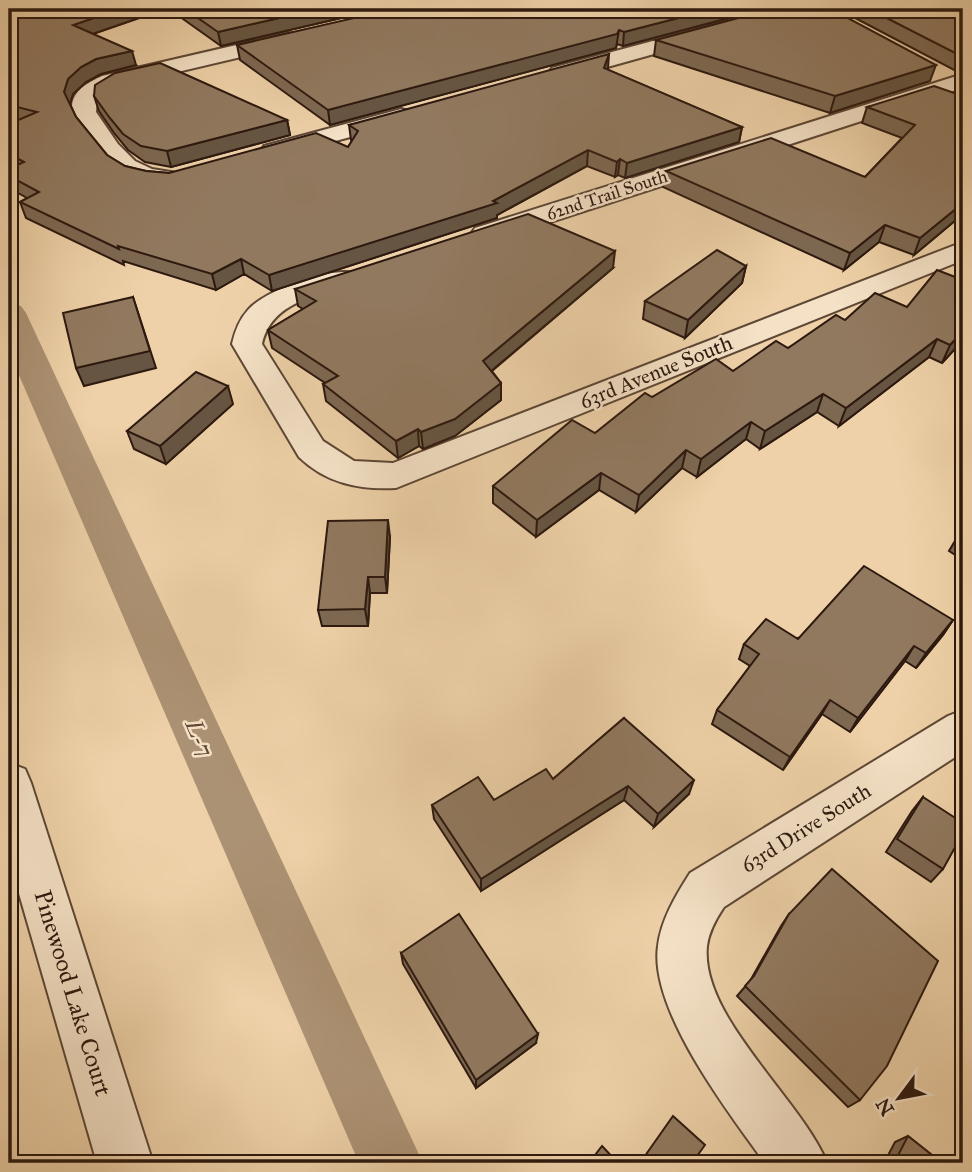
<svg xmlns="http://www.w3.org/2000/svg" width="972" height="1172" font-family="'IM FELL Great Primer',serif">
	<rect width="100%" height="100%" fill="#eed1a8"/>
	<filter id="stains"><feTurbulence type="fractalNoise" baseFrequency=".00286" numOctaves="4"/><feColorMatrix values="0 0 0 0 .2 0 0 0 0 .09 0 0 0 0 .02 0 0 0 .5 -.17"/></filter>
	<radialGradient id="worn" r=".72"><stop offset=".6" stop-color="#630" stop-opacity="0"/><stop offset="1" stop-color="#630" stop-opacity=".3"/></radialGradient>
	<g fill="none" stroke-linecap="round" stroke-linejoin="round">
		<path fill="#ac9274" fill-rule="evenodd" d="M9,303L21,306L26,313L423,1163H359L9,352Z"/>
		<g stroke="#5d4735" stroke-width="4">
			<g id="street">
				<path d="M772,9H804L801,13L568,78H552L549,73L552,68Z"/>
				<path d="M288,33L296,34L299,39L296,44L118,86L97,99L96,112L118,144L135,161L152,169L177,173L181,178L177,183C133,194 105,164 84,130C80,123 71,115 72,106C73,90 89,82 102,76Z"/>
				<path d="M963,74V88L495,240L485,242L475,240L471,234L475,228Z"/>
				<path d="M401,109L409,111L413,116L409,121L273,158L264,156L261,151L264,146Z"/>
				<path d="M963,242V260L396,488C359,490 326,483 299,457L232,344C235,331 239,320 248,310C265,290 330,267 354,273L358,279L354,285C317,296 272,301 262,344L323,441L354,461L393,463Z"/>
				<path d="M963,710V752L724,907C716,919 709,931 707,946C700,1017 801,1099 827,1163H765C729,1113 649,1010 658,946C661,920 676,895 690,873L948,716Z"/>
				<path d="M9,763L25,769L31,783L153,1163H97L9,859Z"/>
			</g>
		</g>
		<use href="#street" fill="#f4e1c6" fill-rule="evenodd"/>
	</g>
	<g fill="#7d6852" stroke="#2d190f" stroke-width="2">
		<path d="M9,9H165L93,34L136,65L101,74L86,82L73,94L70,104L76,117L107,155L125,166L146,171L169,173L348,147L352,141L351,140L349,125L608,70L742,127L739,142L625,178L618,175L615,177L587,166L497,215V218L272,291L244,274L216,290L123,261L124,265L26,218L20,202L27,198L9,188V169L12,168L9,166V124L17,121L9,119Z"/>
		<path d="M169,9H380L221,46Z"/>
		<path d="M763,9L623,46L617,44L616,48L330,125L240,60L237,45Z"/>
		<path d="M838,9H963V72H958Z"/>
		<path d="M656,40L930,81L830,113L654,56Z"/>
		<path d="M94,96L287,120L290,135L171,167L145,162L128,150L114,133L99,111Z"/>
		<path d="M963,96V214L914,255L879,242L844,270L663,187L666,171L865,177L902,138L862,123L867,107Z"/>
		<path d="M746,266L742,283L685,338L643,319L645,301Z"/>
		<path d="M613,268L492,371L501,383V400L455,436L423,449L419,446L398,458L326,401L323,384L325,383L272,348L268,330L303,309L298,306L295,289Z"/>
		<path d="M963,280V340L942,363L929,357L839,426L817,412L760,449L746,439L697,477L682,468L636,512L599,490L536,537L493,503V486L595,433L652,397L733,371L788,348L845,320L907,307Z"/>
		<path d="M233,404L166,464L134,449L127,431Z"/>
		<path d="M963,530V560L949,551L959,534Z"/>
		<path d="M390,537L387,593H370L368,626H322L318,610Z"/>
		<path d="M953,620L943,635L916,668L905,661L850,732L822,714L783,770L712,724L717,710L750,666L739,659L744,644Z"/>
		<path d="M624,718L689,794L654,827L624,800L481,891L434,819L432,805L494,800L553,779Z"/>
		<path d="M923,797L943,869L931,882L886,852L912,811Z"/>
		<path d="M789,914L860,1100L848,1107L737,996L750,981L781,926Z"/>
		<path d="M401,953L536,1043L476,1088L403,964Z"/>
		<path d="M908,1136L942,1163H884L895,1142Z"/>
	</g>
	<g fill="#665542" stroke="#2d190f" stroke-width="2">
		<path d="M120,9H165L78,39L73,25Z"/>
		<path d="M318,9H380L221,46L218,32Z"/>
		<path d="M713,9H763L623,46L624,32Z"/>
		<path d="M619,30L616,48L330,125L328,110Z"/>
		<path d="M132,51L136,65L101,74L86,82L73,94L69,107L64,92L68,79L81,67L96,59Z"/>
		<path d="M609,54L608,69L603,83L604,68Z"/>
		<path d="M936,65L930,81L830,113L835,96Z"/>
		<path d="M287,120L290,135L171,167L167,151Z"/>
		<path d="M742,127L739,142L625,178L627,163Z"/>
		<path d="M588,150L587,166L497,215V218L272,291L269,275L493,201Z"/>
		<path d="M620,159L618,175L615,177L617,162Z"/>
		<path d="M963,203V214L914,255L920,238Z"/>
		<path d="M885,225L879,242L844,270L850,253Z"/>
		<path d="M615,251L613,268L483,378V361Z"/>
		<path d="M241,259L244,274L216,290L212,274Z"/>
		<path d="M746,266L742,283L685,338L688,320Z"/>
		<path d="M133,297L156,368L84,386L76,368Z"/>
		<path d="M963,331V340L942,363L950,345Z"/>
		<path d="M937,339L929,357L839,426L846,408Z"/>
		<path d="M501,383V400L455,436L423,449L421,432Z"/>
		<path d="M228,386L233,404L166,464L160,446Z"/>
		<path d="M823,394L817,412L760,449L765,431Z"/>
		<path d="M751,422L746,439L697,477L701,459Z"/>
		<path d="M418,429L419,446L398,458L396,441Z"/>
		<path d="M686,450L682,468L636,512L639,495Z"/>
		<path d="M601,473L599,490L536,537L537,520Z"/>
		<path d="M388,520L390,537L387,593L385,577Z"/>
		<path d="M368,577L370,593L368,626L365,609Z"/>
		<path d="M953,620L943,635L916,668L926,653Z"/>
		<path d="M914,646L905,661L850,732L858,718Z"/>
		<path d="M830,700L822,714L783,770L790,757Z"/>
		<path d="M694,780L689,794L654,827L658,814Z"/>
		<path d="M628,786L624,800L481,891V879Z"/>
		<path d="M538,1034L536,1043L476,1088V1080Z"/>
	</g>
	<g fill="#91795f" stroke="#2d190f" stroke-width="2">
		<path d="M9,9H120L73,25L132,51L96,59L81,67L68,79L64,92L76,117L107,155L125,166L146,171L169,173L316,133L348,147L358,131L349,125L609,54L604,68L742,127L627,163L620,159L617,162L588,150L493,201L497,203L269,275L241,259L212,274L118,246L119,249L20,202L39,192L9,176V169L24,162L9,154V124L37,112L9,105V51L14,47H9Z"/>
		<path d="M185,9H318L218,32Z"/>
		<path d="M393,9H713L624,32L619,30L617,34L328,110L237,45Z"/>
		<path d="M772,9H831L936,65L835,96L656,40Z"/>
		<path d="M869,9H963V57Z"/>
		<path d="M160,63L287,120L167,151L141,146L123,134L109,117L94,96L95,85L115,73Z"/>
		<path d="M934,86L963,96V203L920,238L885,225L850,253L666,171L771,138L865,177L915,125L867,107Z"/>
		<path d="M528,214L615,251L483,361L501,383L455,419L421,432L418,429L396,441L323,384L338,376L268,330L316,301L295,289Z"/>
		<path d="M717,250L746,266L688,320L645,301Z"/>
		<path d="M937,270L963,280V331L950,345L937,339L846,408L823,394L765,431L751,422L701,459L686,450L639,495L601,473L537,520L493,486L572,420L595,433L645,393L652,397L716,359L733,371L776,341L788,348L836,315L845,320L875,293L907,307Z"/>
		<path d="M133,297L150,351L76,368L63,313Z"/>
		<path d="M196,372L228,386L160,446L127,431Z"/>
		<path d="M388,520L385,577H368L365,609L318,610L328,521Z"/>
		<path d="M864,566L953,620L926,653L914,646L858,718L830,700L790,757L717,710L759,654L744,644L766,619L798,639Z"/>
		<path d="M624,718L694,780L658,814L628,786L481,879L432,805L478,777L494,800L546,769L553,779Z"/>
		<path d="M923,797L963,823V833L943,869L897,839Z"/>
		<path d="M832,869L938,961L887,1066L860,1100L745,986L754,976L789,914Z"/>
		<path d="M459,914L538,1034L476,1080L401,953Z"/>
		<path d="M673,1116L705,1145L692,1163H640Z"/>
		<path d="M908,1136L942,1163H894Z"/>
		<path d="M602,1146L618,1163H589Z"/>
	</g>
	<g text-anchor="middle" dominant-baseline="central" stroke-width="5" stroke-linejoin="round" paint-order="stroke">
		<g font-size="18" fill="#2d190f" stroke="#f4e1c6">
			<text transform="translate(607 195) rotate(-18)">62nd Trail South</text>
		</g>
		<g font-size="21" fill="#2d190f" stroke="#f4e1c6">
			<text transform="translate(656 372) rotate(-22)">63rd Avenue South</text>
			<text transform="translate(806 828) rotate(-32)">63rd Drive South</text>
		</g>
		<g font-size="23" font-style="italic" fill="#604937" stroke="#f4e1c6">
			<text transform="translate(200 738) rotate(66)">L-7</text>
		</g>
		<g font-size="24" fill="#2d190f" stroke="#f4e1c6">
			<text transform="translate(73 993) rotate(73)">Pinewood Lake Court</text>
		</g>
	</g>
	<rect width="972" height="1172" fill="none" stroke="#eed1a8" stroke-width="35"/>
	<rect x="10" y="10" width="951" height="1151" fill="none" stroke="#2d190f" stroke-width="3.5"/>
	<rect x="18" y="18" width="937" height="1137" fill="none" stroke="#2d190f" stroke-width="2"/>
	<g transform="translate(899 1098) rotate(238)" stroke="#f4e1c6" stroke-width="5" paint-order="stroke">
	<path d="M0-5L12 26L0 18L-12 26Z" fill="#2d190f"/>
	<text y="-10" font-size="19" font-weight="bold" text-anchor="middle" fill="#2d190f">N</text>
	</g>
	<rect width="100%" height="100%" filter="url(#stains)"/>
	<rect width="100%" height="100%" fill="url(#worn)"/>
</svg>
